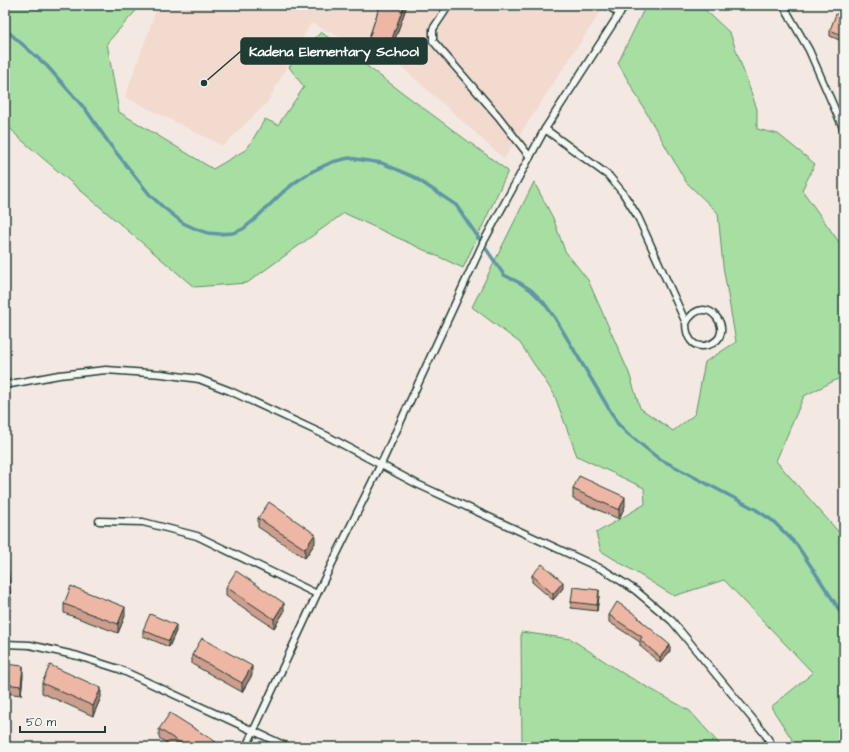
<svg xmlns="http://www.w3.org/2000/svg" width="849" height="752" font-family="'Architects Daughter',sans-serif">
	<rect width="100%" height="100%" fill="#f4e9e2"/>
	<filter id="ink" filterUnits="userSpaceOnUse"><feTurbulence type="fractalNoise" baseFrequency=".025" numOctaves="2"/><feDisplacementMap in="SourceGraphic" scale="8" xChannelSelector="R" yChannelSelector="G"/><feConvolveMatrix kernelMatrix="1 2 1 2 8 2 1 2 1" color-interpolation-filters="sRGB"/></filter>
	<g filter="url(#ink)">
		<path fill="#f2dacf" d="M158,5H605L504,159L403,68L311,23L267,103L223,146L125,97Z"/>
		<g fill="#a7dea2" stroke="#638e6b">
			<path d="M5,5H141L107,43L119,112L213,169L247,149L265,119L278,125L304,87L289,67L321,32L508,171L463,268L344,213L247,283L194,287L18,137L5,122Z"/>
			<path d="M646,5H700L730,33L757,109V129L778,134L815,164L802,190L844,249V376L804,396L776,461L844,538V747H797L771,707L813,673L724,580L674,596L601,551L596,533L645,504L644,488L577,456L554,394L520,343L472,307L534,182L553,218L565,251L588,280L629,373L640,408L673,431L695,414L705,362L736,342L723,266L718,213L686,182L618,63Z"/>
			<path d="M521,632L571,639L624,674L690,711L722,747H522Z"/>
		</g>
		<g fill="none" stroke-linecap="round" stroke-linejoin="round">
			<path stroke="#6295a5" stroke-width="3.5" d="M5,29L47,66L86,110L111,146L150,195L163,207L183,223L196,229L208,233L219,234L233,233L243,229L254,220L283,192L297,181L313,171L332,162L349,158L382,163L414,177L456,205L504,275L520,283L531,290L544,303L555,318L618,424L627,433L658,458L755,509L773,521L797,545L835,603L844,619"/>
			<g stroke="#1f3d34" stroke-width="9">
				<g id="service">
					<path d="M449,5L433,29V41L498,116L530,157"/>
					<path d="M607,5L620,14"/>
					<path d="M783,5L809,50L844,130"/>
					<path d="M545,129L609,176L623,193L638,217L686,323C686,336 692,350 708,345C740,336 706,287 686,323"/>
					<path d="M5,385L59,375L106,370L162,374L199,379L230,391L325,435L417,484L604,570L635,590L672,621L765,734L773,747"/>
					<path d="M99,521L143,522L197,536L317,594"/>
					<path d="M5,644L30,645L78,656L119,669L288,747"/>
					<path d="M246,747L317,594L381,464L484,241L545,129L625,5"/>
				</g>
			</g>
			<use href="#service" stroke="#f6f6f2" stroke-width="6"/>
		</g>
		<g fill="#cd9d8d" stroke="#1f3d34">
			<path d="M370,5H407L388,59L368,50V41L379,8Z"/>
			<path d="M844,5V42L830,36V30L840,14Z"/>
			<path d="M573,489L625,506L619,519L573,499Z"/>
			<path d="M258,518L315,543L305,558L258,527Z"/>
			<path d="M5,543L11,600V609L5,610Z"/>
			<path d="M532,575L563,588L553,600L532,582Z"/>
			<path d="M226,587L284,612L274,628L226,596Z"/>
			<path d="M599,596L597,611L571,608V602Z"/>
			<path d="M64,604L125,616L118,633L64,613Z"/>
			<path d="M609,615L639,618L670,651L660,663L640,646V642L609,622Z"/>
			<path d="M143,630L176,631L169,647L143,636Z"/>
			<path d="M192,655L252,675L242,692L192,664Z"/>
			<path d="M5,664L23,675L21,695L5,693Z"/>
			<path d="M42,683L101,697L93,716L42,693Z"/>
			<path d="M159,729L216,747H173L159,738Z"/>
		</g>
		<g fill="#a77f73" stroke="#1f3d34">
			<path d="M404,5H407L388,59V50Z"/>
			<path d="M625,497V506L619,519V510Z"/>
			<path d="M315,534V543L305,558V549Z"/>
			<path d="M563,582V588L553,600V594Z"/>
			<path d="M599,590V596L597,611V605Z"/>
			<path d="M284,603V612L274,628V619Z"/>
			<path d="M125,607V616L118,633V624Z"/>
			<path d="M176,625V631L169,647V641Z"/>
			<path d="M670,645V651L660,663V657Z"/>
			<path d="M23,666V675L21,695V686Z"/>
			<path d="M252,666V675L242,692V683Z"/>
			<path d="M101,688V697L93,716V706Z"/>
			<path d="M216,742V747H212Z"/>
		</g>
		<g fill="#eeb6a4" stroke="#1f3d34">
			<path d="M380,5H404L388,50L368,41Z"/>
			<path d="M842,5H844V36L830,30L836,14H840Z"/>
			<path d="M579,476L625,497L619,510L573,489Z"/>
			<path d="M269,502L315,534L305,549L258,518Z"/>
			<path d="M5,543H6L11,600L5,601Z"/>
			<path d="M542,564L563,582L553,594L532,575Z"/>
			<path d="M236,571L284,603L274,619L226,587Z"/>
			<path d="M71,586L125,607L118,624L64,604Z"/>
			<path d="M573,587L599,590L597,605L571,602Z"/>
			<path d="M617,602L639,617L638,618L670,645L660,657L640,640L642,637L609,615Z"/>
			<path d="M150,614L176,625L169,641L143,630Z"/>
			<path d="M202,638L252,666L242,683L192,655Z"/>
			<path d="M5,664L23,666L21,686L5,684Z"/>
			<path d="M50,665L101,688L93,706L42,683Z"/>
			<path d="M170,713L216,742L212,747H187L159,729Z"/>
		</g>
	</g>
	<path fill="none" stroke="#1f3d34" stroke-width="1.5" d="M204 83L241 51"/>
	<circle fill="#1f3d34" stroke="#f6f6f2" stroke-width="1.5" cx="204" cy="83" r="4"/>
	<rect fill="#1f3d34" stroke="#1f3d34" stroke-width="1.5" x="241" y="38" width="186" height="26" rx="4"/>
	<g font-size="14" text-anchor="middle" font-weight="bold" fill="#fff">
		<text x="334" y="56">Kadena Elementary School</text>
	</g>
	<rect width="849" height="752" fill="none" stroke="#f6f6f2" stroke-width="20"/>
	<rect x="10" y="10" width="829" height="732" fill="none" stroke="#1f3d34" stroke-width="1.5" filter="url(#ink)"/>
	<path d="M20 726v6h85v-6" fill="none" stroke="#1f3d34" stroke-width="2"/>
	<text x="26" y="726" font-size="12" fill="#1f3d34" stroke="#f6f6f2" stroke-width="3" paint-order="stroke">50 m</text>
</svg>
